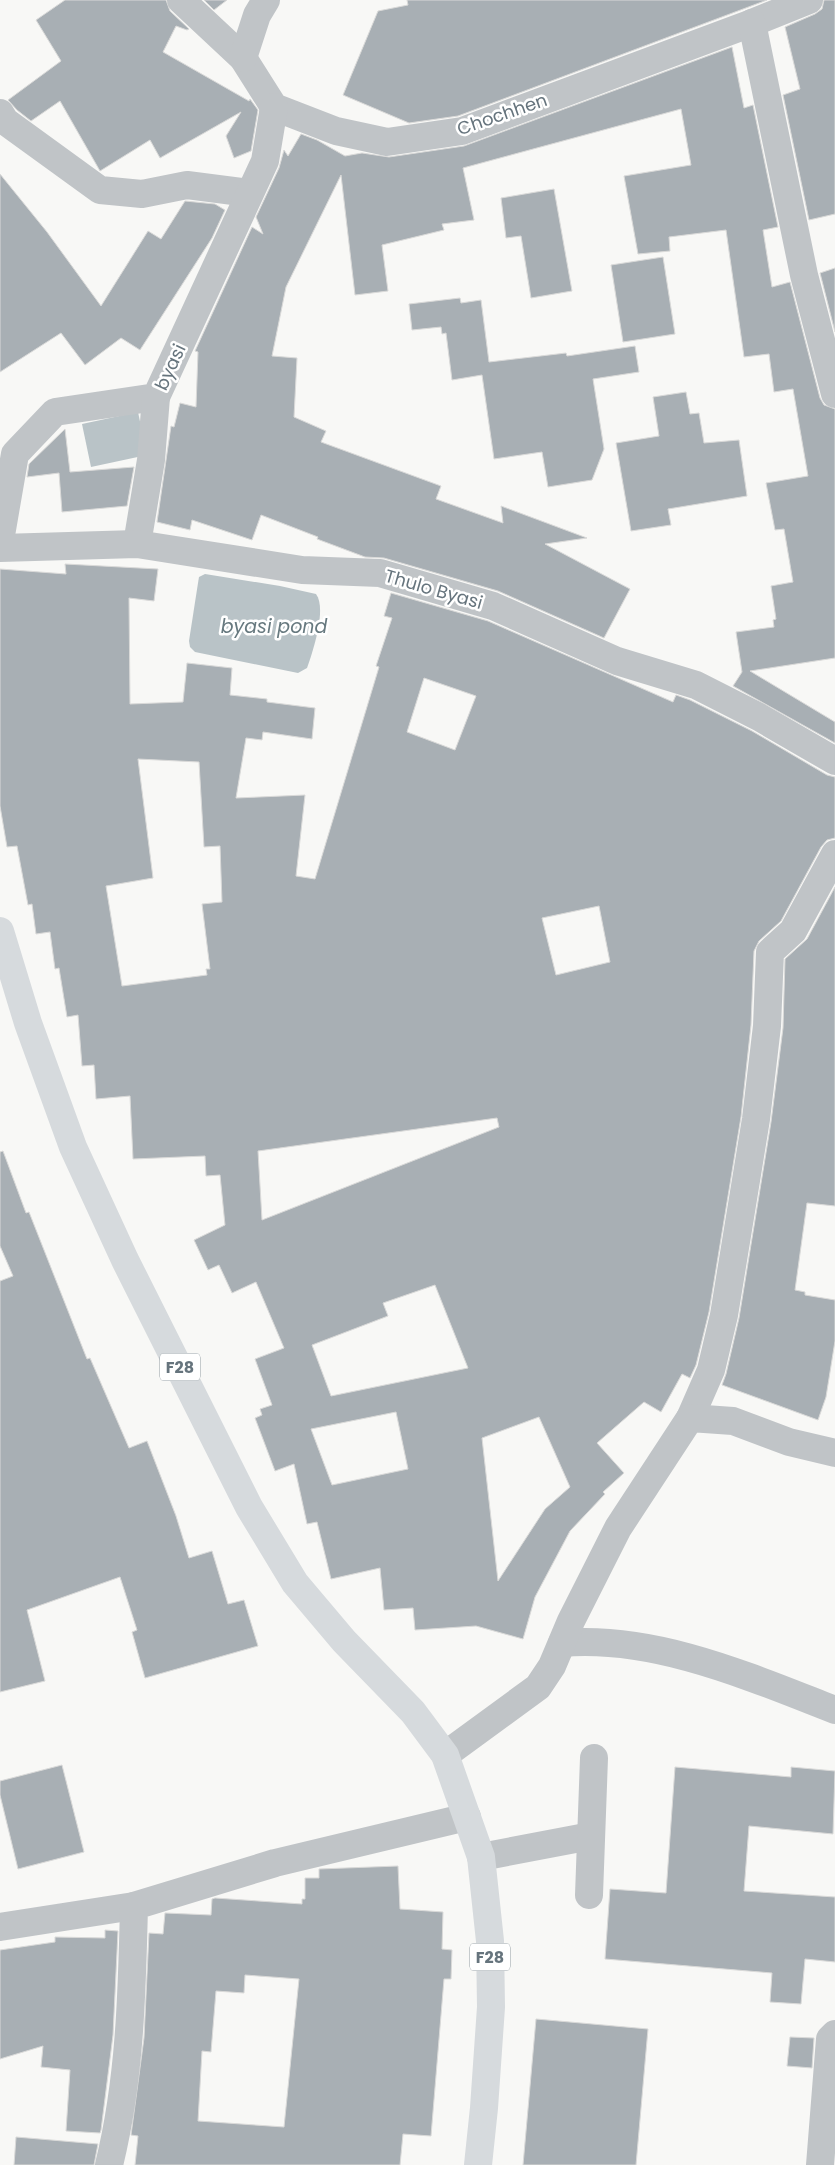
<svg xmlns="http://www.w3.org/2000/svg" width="835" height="2165" font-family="Poppins,sans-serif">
	<rect width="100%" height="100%" fill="#f8f8f6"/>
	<g fill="#b9c3c7">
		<path d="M138,412L147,455L91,467L82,424Z"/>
		<path d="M205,574L280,586L316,594C327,609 313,651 307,668L298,673L195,652L190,647L189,641L198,583L199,577Z"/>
	</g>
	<g fill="#a8afb4" stroke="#dadad9" fill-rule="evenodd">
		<path d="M65,0H166L170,11L189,29L187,30L176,26L163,52L249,101L250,99L258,110L251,151L234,158L226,136L241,112L160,158L150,140L100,171L60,101L31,121L17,110L8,100L61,61L36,20Z"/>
		<path d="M204,0H227L214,10Z"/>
		<path d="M407,0H767L458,116L409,123L343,95L378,11L408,5Z"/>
		<path d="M824,0H835V214L809,220L783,95L800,89L785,27L815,14L822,9Z"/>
		<path d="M732,47L744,108L753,105L778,227L763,230L772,287L790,282L820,398L824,405L835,409V658L750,671L835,722V743L733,686L742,672L736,632L774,627L773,620L776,619L771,586L793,582L784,529L775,530L766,483L808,476L793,389L774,392L769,354L744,357L726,230L669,237L670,251L638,254L624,176L691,165L681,109L463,168L474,220L442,224L444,230L382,245L388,291L355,295L341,175L286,287L272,356L297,358L294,417L326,431L321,442L441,486L436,499L503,523L501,506L587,538L545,544L630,589L604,638L498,591L384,558L365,557L317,539L318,537L261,515L252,540L192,520L190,530L157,522L171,426L174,427L180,403L196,407L198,352L195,351L252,227L263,234L256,217L279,168L284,150L288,156L301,134L317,140L345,156L362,153L389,157L464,146Z"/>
		<path d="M0,174L47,232L101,306L148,231L161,239L185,201L215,204L225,210L212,238L140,350L121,338L85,365L61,333L0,372Z"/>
		<path d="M554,189L572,291L531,298L521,236L506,238L501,198Z"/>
		<path d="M663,257L675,334L623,342L611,265Z"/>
		<path d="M835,268V332L820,273Z"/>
		<path d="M460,298L461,303L481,300L489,362L566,353L567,356L635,346L639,372L593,379L604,449L592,480L548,487L542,452L494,459L482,375L452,380L446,333L442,334L441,327L412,330L409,304Z"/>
		<path d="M686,392L690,414L699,413L704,443L739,440L747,496L668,509L671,525L631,531L616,443L659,436L653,397Z"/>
		<path d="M65,429L70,472L134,467L127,506L62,512L59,473L27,477L29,464Z"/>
		<path d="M65,564L158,569L154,601L129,598L130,704L183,702L187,663L232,668L230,695L267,699V702L315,708L312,739L263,732L262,740L246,738L236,798L305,795L296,876L315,879L379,667L376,666L392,618L384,616L391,593L488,621L673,702L676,695L690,700L752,731L827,775L835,777V838L827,840L821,847L781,921L759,941L754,951L751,1025L741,1117L709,1312L696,1365L690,1378L682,1374L661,1412L644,1402L597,1443L624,1473L603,1492L605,1494L570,1531L535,1597L523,1639L476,1626L415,1630L413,1608L384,1610L380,1568L331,1579L317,1522L307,1524L294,1464L275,1471L255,1418L262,1415L260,1409L272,1405L255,1359L284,1348L256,1282L232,1293L219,1265L208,1270L194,1240L225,1225L220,1175L206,1176L205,1156L133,1159L130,1096L96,1099L94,1065L82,1066L78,1015L67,1017L59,968L55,969L50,932L36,934L32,904L28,905L17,846L7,847L0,806V569L66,574ZM424,678L476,696L455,750L407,732ZM138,759L199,762L204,847L220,846L222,902L202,904L210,969H206L207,975L122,986L106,886L153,878ZM599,906L610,962L556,975L542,918ZM497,1118L499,1127L262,1220L258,1151ZM435,1285L468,1368L331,1396L312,1345L388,1316L383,1303ZM396,1412L408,1469L332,1485L311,1429ZM539,1417L570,1487L545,1509L498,1581L482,1438Z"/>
		<path d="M835,887V1206L807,1203L795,1290L805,1292V1295L835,1300V1341L826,1397L818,1420L722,1385L726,1374L739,1318L771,1122L783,1028L785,959L807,939Z"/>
		<path d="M3,1151L26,1213L29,1212L87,1359L90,1358L129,1448L147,1441L176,1516L189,1558L212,1551L228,1604L244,1600L258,1646L145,1678L132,1632L137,1630L120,1577L27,1610L45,1681L0,1692V1281L13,1276L0,1246V1152Z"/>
		<path d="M62,1765L84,1852L18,1869L0,1795V1781Z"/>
		<path d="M675,1767L791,1777V1767L835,1771L833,1834L749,1826L744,1891L835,1897V1962L805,1959L801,2004L770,2002L772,1973L605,1959L610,1889L666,1893Z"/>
		<path d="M398,1866L400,1909L443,1912L442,1949L452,1950L451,1979H444L431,2136L403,2134L400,2165H135L138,2136L131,2135L144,2038L149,1933L163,1934L165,1913L211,1915L212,1899L215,1898L302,1904V1899H305V1878H319V1869ZM245,1975L299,1979L284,2127L198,2121L202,2051L211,2052L216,1991L244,1993Z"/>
		<path d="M105,1930L118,1931L113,2035L101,2130L100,2133L66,2131L70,2070L41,2067L43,2046L0,2059V1950L55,1942V1937L105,1938Z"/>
		<path d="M536,2019L648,2029L636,2165H523Z"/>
		<path d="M790,2037L814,2038L812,2068L787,2066Z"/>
		<path d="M16,2137L98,2144L94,2165H14Z"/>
	</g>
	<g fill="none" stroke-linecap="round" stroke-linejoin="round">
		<g stroke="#c0c4c7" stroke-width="28">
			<path d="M181,0L243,58L274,107L336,131L387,142L462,131L752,23L809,0"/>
			<path d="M752,23L804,275L835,394"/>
			<path d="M243,58L257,15L266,0"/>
			<path d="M0,113L5,121L100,190L142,194L187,185L249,193"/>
			<path d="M0,541L15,454L55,412L156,397L265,161L274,107"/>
			<path d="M137,544L151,460L156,397"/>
			<path d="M0,548L137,544L302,570L380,573L493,606L617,661L696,685L759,717L835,761"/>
			<path d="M690,1418L711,1370L724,1315L756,1119L767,1026L770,952L793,931L835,854"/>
			<path d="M562,1643C655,1635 750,1677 835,1710"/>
			<path d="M445,1755L538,1687L552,1666L571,1621L618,1528L690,1418L733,1421L789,1442L835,1453"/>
			<path d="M481,1857L591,1836"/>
			<path d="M589,1895L594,1758"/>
			<path d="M0,1927L134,1906"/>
			<path d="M109,2165C130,2080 132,1993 134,1906L275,1863L467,1817"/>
			<path d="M820,2165L830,2039L835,2034"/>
		</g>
		<path stroke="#d6dadd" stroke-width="28" d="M0,931L28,1023L73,1147L125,1260L249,1507L295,1583L344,1641L413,1712L445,1755L481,1857L490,1941L491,2007L484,2108L478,2165"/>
	</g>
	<g text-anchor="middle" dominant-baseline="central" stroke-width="5" stroke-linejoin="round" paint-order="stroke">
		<g fill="#fff" stroke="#949ea4" stroke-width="1">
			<rect x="160" y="1353.5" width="40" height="27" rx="4"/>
			<rect x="470" y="1943.5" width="40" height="27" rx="4"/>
		</g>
		<g font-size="16" font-weight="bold" fill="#66747d">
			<text x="180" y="1367">F28</text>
			<text x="490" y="1957">F28</text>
		</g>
		<g font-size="18" fill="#66747d" stroke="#fff">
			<text transform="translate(502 114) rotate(-19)">Chochhen</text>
			<text transform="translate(170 367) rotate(-65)">byasi</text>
			<text transform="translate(434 589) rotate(16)">Thulo Byasi</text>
		</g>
		<g font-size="19" font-style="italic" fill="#67797f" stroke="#fff">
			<text x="274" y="626">byasi pond</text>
		</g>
	</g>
</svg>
